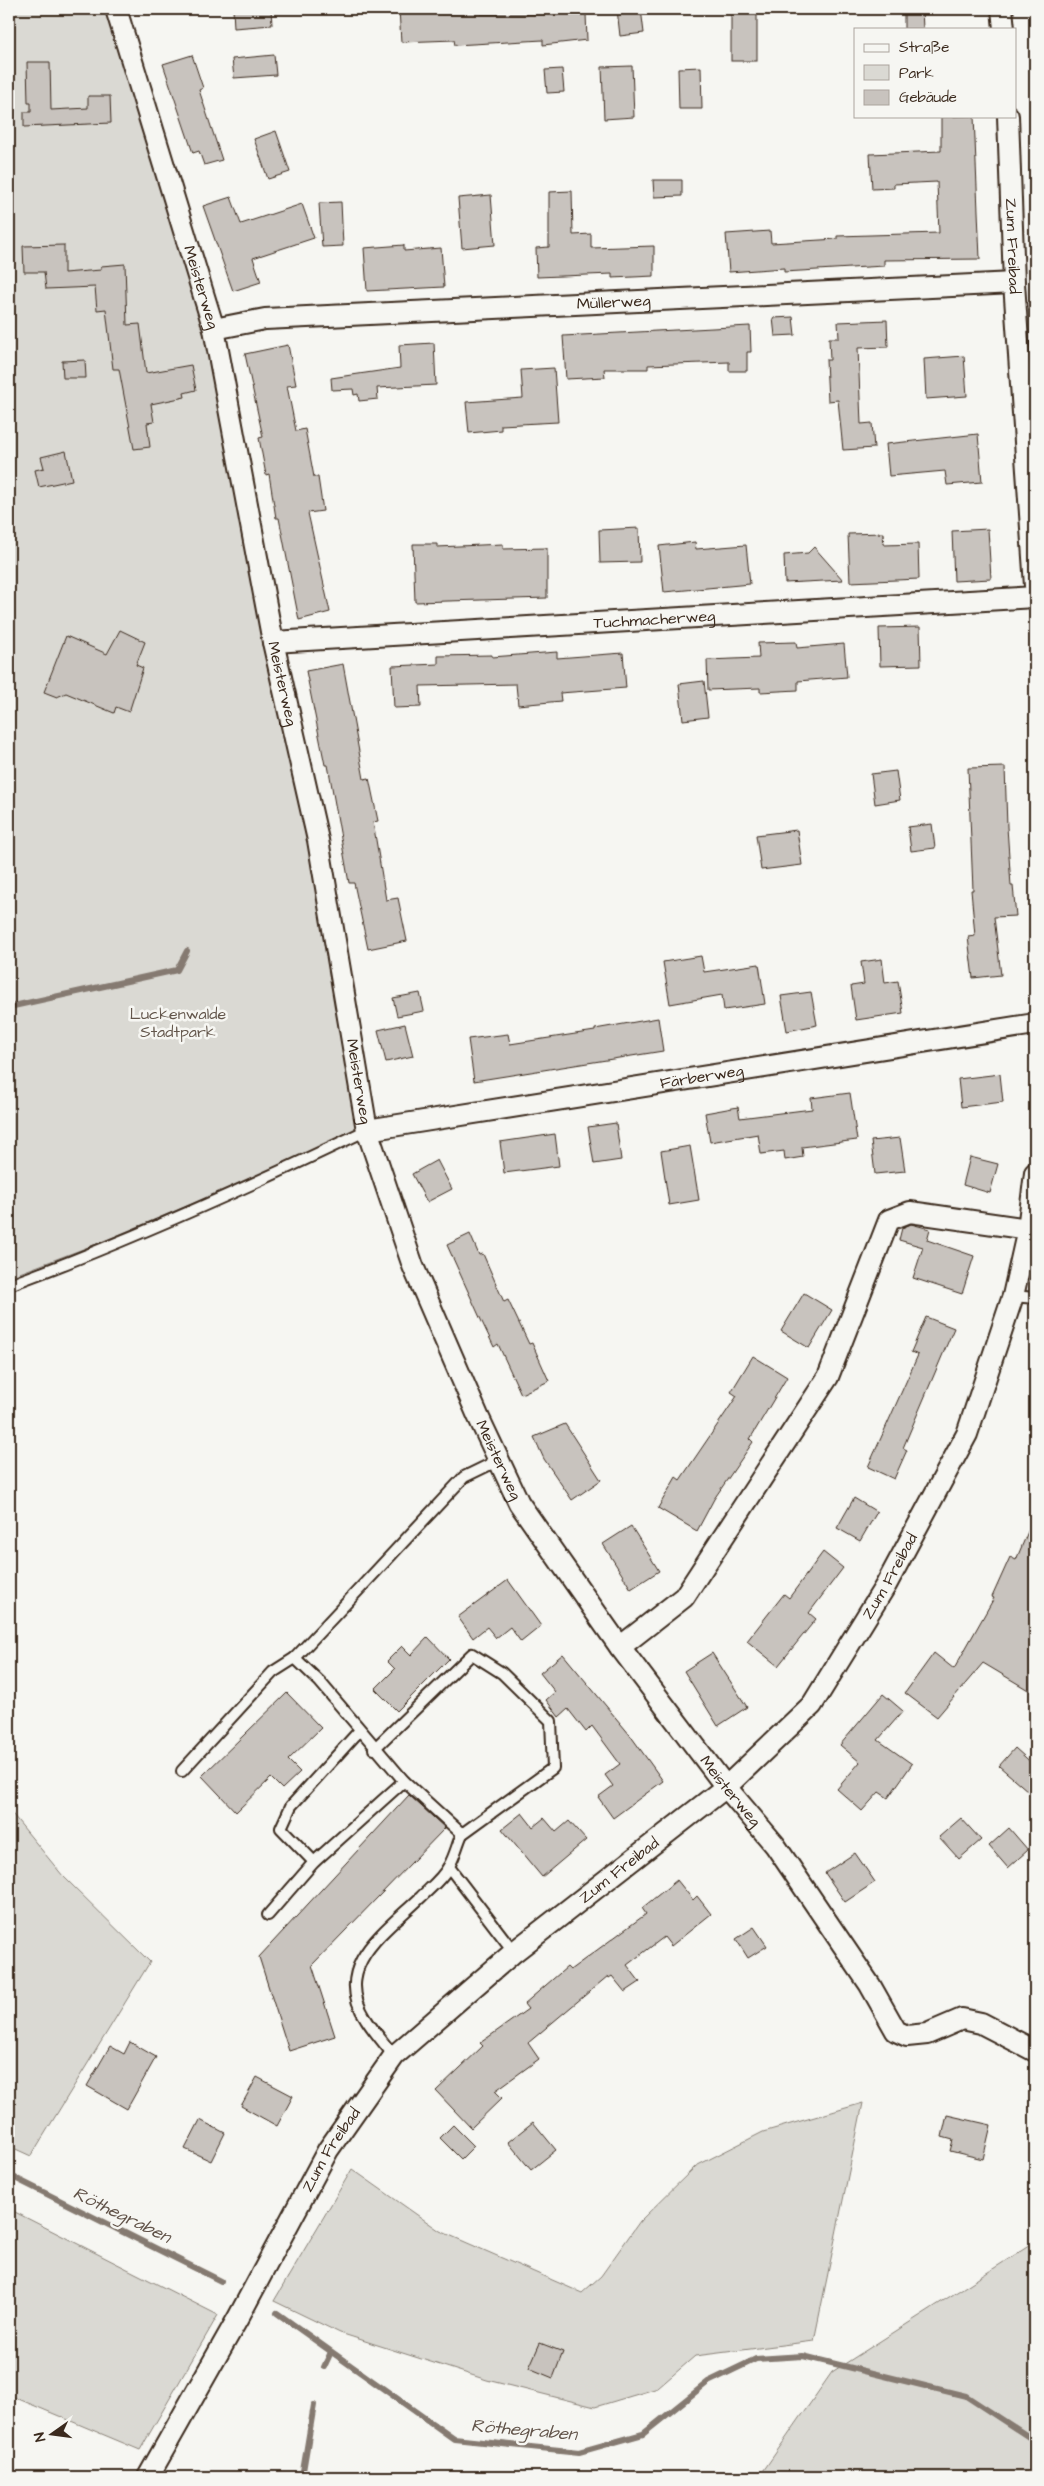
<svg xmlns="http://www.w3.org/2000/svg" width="1044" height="2486" font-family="'Architects Daughter',sans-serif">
	<rect width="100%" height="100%" fill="#f6f6f2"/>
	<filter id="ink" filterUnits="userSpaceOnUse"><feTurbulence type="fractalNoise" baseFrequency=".02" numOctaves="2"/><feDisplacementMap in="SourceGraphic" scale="10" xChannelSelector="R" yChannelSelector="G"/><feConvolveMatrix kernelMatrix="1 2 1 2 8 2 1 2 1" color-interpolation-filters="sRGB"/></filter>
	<g filter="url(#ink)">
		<g fill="#dad9d3" stroke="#8a8278">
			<path d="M9,9H116L214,329L367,1130L104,1241L9,1277Z"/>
			<path d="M9,1810L63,1876L150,1962L31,2156L9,2146Z"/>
			<path d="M863,2103L814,2341L695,2356L658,2388L595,2407L487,2380L340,2333L274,2301L352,2169L440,2231L582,2293L601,2276L640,2221L696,2166L763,2132Z"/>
			<path d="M9,2209L218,2315L140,2450L9,2395Z"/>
			<path d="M1035,2242V2477H759L832,2372Z"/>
		</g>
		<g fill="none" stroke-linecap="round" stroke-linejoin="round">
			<g stroke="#857a71" stroke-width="6">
				<path d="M9,1007L177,970L187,951"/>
				<path d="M9,2175L221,2281"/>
				<path d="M277,2313L454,2439L579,2452L643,2434L708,2382L756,2359L803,2356L966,2396L1035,2441"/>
				<path d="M324,2367L331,2352"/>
				<path d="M302,2477L314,2405"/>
			</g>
		</g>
		<g fill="#c8c3be" stroke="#3b2a1e">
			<path d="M233,9H271L272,25L234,28Z"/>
			<path d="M399,9H440L441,14L479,11L480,14H586L587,40L543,45V40L455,45L454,40L401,42Z"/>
			<path d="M617,9H641L644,33L620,36Z"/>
			<rect x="731" y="9" width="26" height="52"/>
			<path d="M904,9H922L923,29H904Z"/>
			<path d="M192,55L203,88L199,90L222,160L204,165L199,151L193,153L163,64Z"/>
			<path d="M274,55L276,75L234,78L232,59Z"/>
			<path d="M27,62H50L51,110L88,108V96H110L111,123L24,127V112H31V103H28Z"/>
			<path d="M632,66L634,117L604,119L602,67Z"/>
			<path d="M701,67L702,109H679L678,68Z"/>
			<path d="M562,69L564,92L547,93L545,70Z"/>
			<path d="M974,116L980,259L884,260V266L784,272V268L729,272L726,234L770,231L771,243L837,239V236L939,233L937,182L894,184V188L872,189L870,154L941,151V117Z"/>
			<path d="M276,131L290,172L268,179L254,139Z"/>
			<path d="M653,180H682V196L654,197Z"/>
			<path d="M572,191L573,235L591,234V248L654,246V276L612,278V274L537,277L536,248L549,247V192Z"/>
			<path d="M491,195L495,245L462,248L458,198Z"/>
			<path d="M231,197L241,224L302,204L314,238L253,258L261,282L233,291L203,206Z"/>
			<path d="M341,202L343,246L322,247L319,203Z"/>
			<path d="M64,245V273L101,270V266L125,264L127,325L140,324L146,373L191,365L196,390L184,393L185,397L151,404L154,422L147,423L150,447L134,449L119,369H113L106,309L97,310L95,287L46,289L44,272H24L23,246Z"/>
			<path d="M404,245V251L441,248L444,287L367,291L364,248Z"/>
			<path d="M793,317L795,335L775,336L773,318Z"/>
			<path d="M887,320L888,347L858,348L861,424L872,423L874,448L843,450L838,400L828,401L826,360H830L829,338H839L838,322Z"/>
			<path d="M750,326L751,352H747V371H729V362L648,365V369H604L605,377L566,379L563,336Z"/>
			<path d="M434,343L436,385L377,388L378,399L359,401L358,394L354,395L353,389L332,390L331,378L400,368L399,345Z"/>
			<path d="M288,345L296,385L287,386L296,431L305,429L314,477H318L323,511L308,513L330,612L299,620L279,518H276L269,474L266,475L259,438L263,437L245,354Z"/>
			<path d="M964,356L967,396L926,399L924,359Z"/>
			<path d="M85,360L86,378H63L62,361Z"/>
			<path d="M554,368L558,422L501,425V430L469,433L466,402L523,398L521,370Z"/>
			<path d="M978,434L982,482L947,485L945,471L889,476L886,444Z"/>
			<path d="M66,451L72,480L39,487L35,470L44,468L41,457Z"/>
			<path d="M639,528L640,562L600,563L599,530Z"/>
			<path d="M988,529L991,579L954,581L952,531Z"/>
			<path d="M883,533L884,545L918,544L919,579L850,582L848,534Z"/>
			<path d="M695,542L696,549L746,545L750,584L664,592L659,546Z"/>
			<path d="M413,544H437V547L503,544V549L547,548V598L415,602Z"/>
			<path d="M814,547L843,580L785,583L784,555L808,553Z"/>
			<path d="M920,627L921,665L880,666L879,628Z"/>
			<path d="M120,630L145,642L136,665L143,668L129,712L116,707L114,713L66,693L57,697L44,692L66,636L107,654Z"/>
			<path d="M796,642L797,648L844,644L847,677L798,681V690L760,692V688L708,690L707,660L759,658L758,643Z"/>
			<path d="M557,652V658L623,653L626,688L560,693L561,701L518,705L516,684L420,686L421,707L394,708L392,666L438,664V656L492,655V657Z"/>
			<path d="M343,664L364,779L369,778L378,821L373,822L386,900L398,898L407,941L368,949L354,883H349L328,765H325L306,671Z"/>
			<path d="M704,681L708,717L683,720L679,684Z"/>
			<path d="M1005,767L1007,827L1011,886H1013L1016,916L994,917L1001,975L973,978L968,937L975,936L971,890H973L968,768Z"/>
			<path d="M896,771L900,800L875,804L871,774Z"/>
			<path d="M932,824L935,848L911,851L908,827Z"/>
			<path d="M797,830L802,865L761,870L756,835Z"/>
			<path d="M701,956L704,972L759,964L765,1004L724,1010L722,995L670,1004L663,962Z"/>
			<path d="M882,959L885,983L898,981L903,1013L856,1020L851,986L864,984L861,962Z"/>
			<path d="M811,992L817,1025L787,1031L781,996Z"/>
			<path d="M420,993L424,1011L397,1016L393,998Z"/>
			<path d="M658,1018L663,1051L474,1081L468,1039L508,1034L510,1044L595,1031V1029Z"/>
			<path d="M405,1024L413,1056L386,1062L378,1030Z"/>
			<path d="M1000,1074L1003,1102L961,1107L958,1079Z"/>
			<path d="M850,1093L857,1140L802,1147L803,1157L785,1160L784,1151L761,1154L758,1134L710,1142L705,1113L738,1107L740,1118L812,1109L811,1098Z"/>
			<path d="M616,1123L621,1160L594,1164L588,1127Z"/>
			<path d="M555,1134L559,1166L504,1173L500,1142Z"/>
			<path d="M900,1138L905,1171L875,1174L871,1141Z"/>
			<path d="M690,1146L699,1200L669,1205L661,1151Z"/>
			<path d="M970,1157L998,1164L990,1193L963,1185Z"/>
			<path d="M437,1160L452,1189L427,1202L412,1174Z"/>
			<path d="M911,1224L930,1229L927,1240L974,1256L962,1294L913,1278L923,1247L899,1240L902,1228Z"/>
			<path d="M470,1234L479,1255L483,1254L504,1302L508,1300L529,1344L532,1343L549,1381L521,1394L498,1344L494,1347L482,1322L447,1245Z"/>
			<path d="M804,1293L832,1310L809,1348L781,1331Z"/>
			<path d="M926,1317L954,1328L903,1448L907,1450L894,1479L868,1467L918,1355L911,1352Z"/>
			<path d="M753,1356L787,1377L750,1439L753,1442L714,1499L697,1531L658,1508L676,1477L680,1480L737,1396L731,1392Z"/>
			<path d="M565,1424L601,1480L572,1500L544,1459L534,1437Z"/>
			<path d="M854,1498L877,1512L860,1541L837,1528Z"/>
			<path d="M1035,1515V1694L983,1663L937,1717L905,1693L934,1653L954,1669L994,1598L992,1597L1010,1557L1016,1560Z"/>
			<path d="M631,1526L659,1571L631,1589L603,1544Z"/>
			<path d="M823,1552L843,1568L809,1613L816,1619L778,1666L747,1641L784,1594L789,1598Z"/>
			<path d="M508,1580L541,1626L521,1642L510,1627L496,1638L487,1627L473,1638L458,1617Z"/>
			<path d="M428,1637L449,1659L397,1711L375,1689L395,1669L387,1661L402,1646L411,1655Z"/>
			<path d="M712,1653L747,1707L718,1726L684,1671Z"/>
			<path d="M563,1654L630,1735L663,1781L613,1818L598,1797L613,1786L605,1775L620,1764L592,1726L586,1732L568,1709L559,1717L546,1700L555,1692L540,1673Z"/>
			<path d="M287,1693L321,1728L288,1760L300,1772L282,1789L271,1778L236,1812L202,1776Z"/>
			<path d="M883,1694L903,1711L878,1740L912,1764L888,1798L879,1792L862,1811L837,1789L860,1762L840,1745Z"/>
			<path d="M1015,1748L1035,1766V1797L999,1766Z"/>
			<path d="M409,1795L445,1828L312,1965L335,2036L289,2051L259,1957Z"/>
			<path d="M522,1813L533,1827L544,1818L556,1832L569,1821L586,1840L542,1877L502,1829Z"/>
			<path d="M961,1818L981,1840L959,1859L939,1837Z"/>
			<path d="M1009,1828L1028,1850L1008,1868L989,1846Z"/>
			<path d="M855,1853L875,1882L845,1902L825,1873Z"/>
			<path d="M677,1880L693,1900L697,1896L711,1914L671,1946L664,1937L627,1965L640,1982L625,1992L612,1976L609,1978L608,1976L528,2043L539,2059L495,2091L502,2098L471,2128L436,2091L483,2046L480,2043L528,2009L524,2004L567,1967L570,1970L646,1914L642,1908Z"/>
			<path d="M754,1927L767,1946L748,1958L736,1939Z"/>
			<path d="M130,2042L156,2057L127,2109L87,2086L110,2046L124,2054Z"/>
			<path d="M257,2077L293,2096L277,2126L241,2106Z"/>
			<path d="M947,2115L991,2125L983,2159L950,2151L953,2140L942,2137Z"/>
			<path d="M200,2120L225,2133L211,2161L185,2149Z"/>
			<path d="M533,2122L556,2150L531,2170L508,2142Z"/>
			<path d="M453,2125L474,2146L461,2159L440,2138Z"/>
			<path d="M540,2343L563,2352L553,2378L529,2368Z"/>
		</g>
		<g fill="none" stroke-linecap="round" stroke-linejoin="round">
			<g stroke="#3b2a1e" stroke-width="14">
				<g id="service">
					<path d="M9,1285C131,1240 249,1187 367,1130"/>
					<path d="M1013,1296L1035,1298"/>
					<path d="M295,1658L464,1477L499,1460"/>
					<path d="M374,1749L472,1654L502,1673L551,1721L553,1768L462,1834"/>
					<path d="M182,1771L273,1672L295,1658L320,1682L404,1781L462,1834C457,1845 455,1856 449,1866C443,1878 430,1888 421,1897C386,1931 331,1966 366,2019C374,2032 385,2044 394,2056"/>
					<path d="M314,1862L281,1828L291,1806L360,1730"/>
					<path d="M449,1867L514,1952"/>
					<path d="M268,1915L314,1862L404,1781"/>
				</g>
			</g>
			<g stroke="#3b2a1e" stroke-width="24">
				<g id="minor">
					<path id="s1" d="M116,9L214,329L273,642L318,840L367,1130L413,1266L478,1416L519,1503L620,1647L726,1787L775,1845L870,1985L896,2031L907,2036L927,2034L962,2019L981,2023L1035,2051"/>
					<path d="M1002,9L1004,29"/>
					<path id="s2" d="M1008,116L1014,283L1035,586"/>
					<path id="s3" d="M214,329L265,319L1014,283"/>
					<path id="s4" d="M273,642L1035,597"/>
					<path id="s5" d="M367,1130L1035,1024"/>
					<path d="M620,1647L684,1597L828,1377L889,1220L910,1212L1028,1229"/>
					<path id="s6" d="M148,2477L238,2318L328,2150L394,2056L514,1952L726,1787L812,1705L886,1585L967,1434L1013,1296L1028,1229L1035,1173"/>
				</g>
			</g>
			<use href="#service" stroke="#f6f6f2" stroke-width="10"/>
			<use href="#minor" stroke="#f6f6f2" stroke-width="20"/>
		</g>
	</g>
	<g text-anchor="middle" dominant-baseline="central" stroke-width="5" stroke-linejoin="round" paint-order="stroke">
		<g font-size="16" fill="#3b2a1e" stroke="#f6f6f2">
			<text stroke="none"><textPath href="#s2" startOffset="130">Zum Freibad</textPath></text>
			<text stroke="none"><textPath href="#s1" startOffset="291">Meisterweg</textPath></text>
			<text stroke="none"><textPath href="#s3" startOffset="401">Müllerweg</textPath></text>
			<text stroke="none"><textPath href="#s4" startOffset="382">Tuchmacherweg</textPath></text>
			<text stroke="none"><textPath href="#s1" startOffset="696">Meisterweg</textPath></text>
			<text stroke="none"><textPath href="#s5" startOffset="339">Färberweg</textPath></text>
			<text stroke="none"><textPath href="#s1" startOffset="1101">Meisterweg</textPath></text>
			<text stroke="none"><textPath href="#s1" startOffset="1506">Meisterweg</textPath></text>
			<text stroke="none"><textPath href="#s6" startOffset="1185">Zum Freibad</textPath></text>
			<text stroke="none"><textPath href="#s1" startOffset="1911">Meisterweg</textPath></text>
			<text stroke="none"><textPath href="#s6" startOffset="780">Zum Freibad</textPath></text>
			<text stroke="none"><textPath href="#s6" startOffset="375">Zum Freibad</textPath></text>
		</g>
		<g font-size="16" fill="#63564b" stroke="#f6f6f2">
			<text x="178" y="1014">Luckenwalde<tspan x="178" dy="18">Stadtpark</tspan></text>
		</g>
		<g font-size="18" font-style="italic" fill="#605248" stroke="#f6f6f2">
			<text transform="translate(122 2215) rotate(26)">Röthegraben</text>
			<text transform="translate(524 2430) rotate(5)">Röthegraben</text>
		</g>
	</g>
	<rect width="1044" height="2486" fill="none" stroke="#f6f6f2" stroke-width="30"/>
	<rect x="15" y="15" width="1014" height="2456" fill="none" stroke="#3b2a1e" stroke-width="2" filter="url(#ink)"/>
	<rect x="854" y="28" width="162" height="90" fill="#f6f6f2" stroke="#aba49d"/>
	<rect x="864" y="44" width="25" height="8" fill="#f6f6f2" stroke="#aba49d"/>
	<text x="899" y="52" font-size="15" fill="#3b2a1e">Straße</text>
	<rect x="864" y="65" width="25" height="15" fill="#dad9d3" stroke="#aba49d"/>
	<text x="899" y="78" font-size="15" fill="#3b2a1e">Park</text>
	<rect x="864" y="90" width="25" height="15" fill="#c8c3be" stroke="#aba49d"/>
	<text x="899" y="102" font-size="15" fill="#3b2a1e">Gebäude</text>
	<g transform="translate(52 2434) rotate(256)" stroke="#f6f6f2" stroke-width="4" paint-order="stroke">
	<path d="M0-4L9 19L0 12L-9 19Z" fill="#3b2a1e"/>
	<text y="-8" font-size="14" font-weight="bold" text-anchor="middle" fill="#3b2a1e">N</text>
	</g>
</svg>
